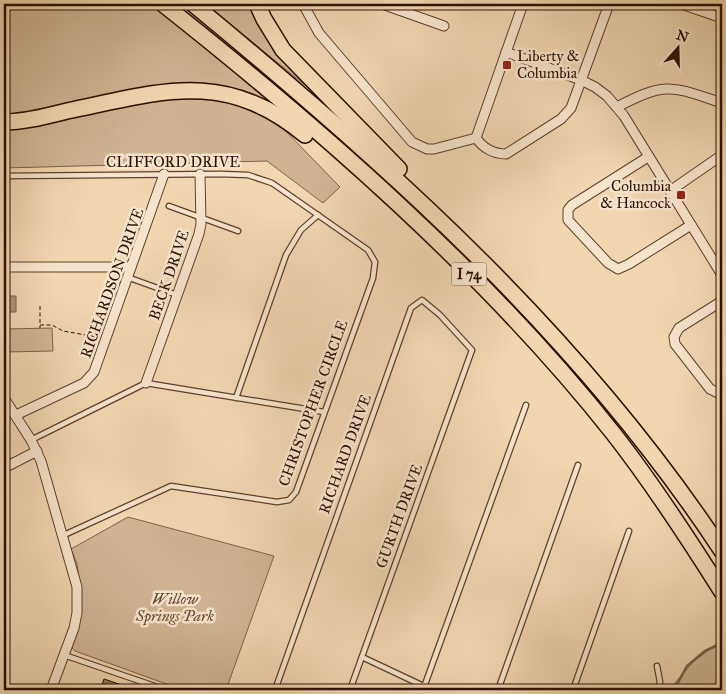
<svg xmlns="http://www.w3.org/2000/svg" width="726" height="694" font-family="'IM FELL Great Primer',serif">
	<rect width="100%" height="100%" fill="#f1d6b0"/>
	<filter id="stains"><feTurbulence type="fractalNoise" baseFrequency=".004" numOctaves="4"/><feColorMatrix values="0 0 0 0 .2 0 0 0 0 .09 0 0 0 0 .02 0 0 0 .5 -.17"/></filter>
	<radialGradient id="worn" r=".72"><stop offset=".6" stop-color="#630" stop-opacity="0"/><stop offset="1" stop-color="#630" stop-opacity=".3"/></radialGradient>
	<g fill="#d0b492" stroke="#7e614a">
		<path d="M4,4H151L274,105L243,92L224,88L4,117Z"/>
		<path d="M206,4H253L317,95Z"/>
		<path d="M213,97L271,116L340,187L323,203L267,161L4,168V127L145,100Z"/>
		<path d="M52,328L53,351L6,352V329Z"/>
		<path d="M128,517L274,556L226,690H183L75,651L72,648L80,586L77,564L71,549Z"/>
		<path d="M715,645L722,657V690H669L693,662Z"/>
	</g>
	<rect fill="#ae9274" stroke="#7a5d46" x="8" y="296" width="8" height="16"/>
	<path fill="#0003" d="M105,680L121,687L128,690H101Z"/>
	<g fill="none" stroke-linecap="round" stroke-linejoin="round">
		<path stroke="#7a5d46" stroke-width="2.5" d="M674,690L687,666L705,651L722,643"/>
	</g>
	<path fill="#92765c" stroke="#2c0e01" d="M104,679L122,685L120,690H100Z"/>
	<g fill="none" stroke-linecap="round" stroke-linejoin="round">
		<g stroke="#5d402d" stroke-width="7">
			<g id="lane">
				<path d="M4,176L220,174L248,175L272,183L368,250L375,262L373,278L296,492L289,500L277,502L171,486L64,535"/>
				<path d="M169,206L238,231"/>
				<path d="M127,277L177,295"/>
				<path d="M236,398L286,255L301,230L318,215"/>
				<path d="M31,440L146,383L324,412"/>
				<path d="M64,655L166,690"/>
				<path d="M362,657L432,690"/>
				<path d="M657,666L660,682L658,690"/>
				<path d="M275,690L411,308L422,300L440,315L472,350L350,690"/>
				<path d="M423,690L526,405"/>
				<path d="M498,690L578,465"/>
				<path d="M573,690L629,531"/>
			</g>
		</g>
		<g stroke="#5d402d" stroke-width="11">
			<g id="street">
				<path d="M303,4L319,33L412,142L427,149H434L476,138"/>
				<path d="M382,4L444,26"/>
				<path d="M681,4L722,18"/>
				<path d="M506,52L581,80L595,87L607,96L624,116L722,275"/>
				<path d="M617,107C667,81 671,86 722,103"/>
				<path d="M476,138C483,148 494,154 506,154L561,119L571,108L609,4"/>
				<path d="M476,138L523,4"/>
				<path d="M648,157L572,205L568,210V220L608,263L618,269L629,264L691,225"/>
				<path d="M670,191L722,155"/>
				<path d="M4,267H131"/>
				<path d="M722,301L679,328L674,337L675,344L710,389L722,395"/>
				<path d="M146,383L199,234L201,224L200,174"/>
				<path d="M4,398L31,440L41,461L77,587V613L74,628L51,690"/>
				<path d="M16,415L84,383L94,372L164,174"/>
				<path d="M4,468L37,451"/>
			</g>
		</g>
		<g stroke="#2c0e01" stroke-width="18">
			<g id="highway">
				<path d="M163,4C321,129 488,275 613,433C653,484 688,538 722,592"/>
				<path d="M193,4C390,166 581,337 722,551"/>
				<path d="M257,4L264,19L283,50L399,169"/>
				<path d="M4,122C25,122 46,116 67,111C160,92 224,68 305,135"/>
			</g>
		</g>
		<g stroke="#2c0e01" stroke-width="1" stroke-dasharray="4 2.5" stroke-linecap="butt">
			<path d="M40,306V328"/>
			<path d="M40,325H52L63,331L97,337"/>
		</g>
		<use href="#lane" stroke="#f6e4cc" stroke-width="4.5"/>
		<use href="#street" stroke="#f6e4cc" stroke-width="9"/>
		<use href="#highway" stroke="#f1d6b0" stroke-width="15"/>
	</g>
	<g fill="#8f2418" stroke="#f6e4cc" stroke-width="2">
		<rect x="502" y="60" width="10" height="10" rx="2.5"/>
		<rect x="676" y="190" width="10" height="10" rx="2.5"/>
	</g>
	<g text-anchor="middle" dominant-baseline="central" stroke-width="5" stroke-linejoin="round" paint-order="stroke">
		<rect fill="#f6e4cc" stroke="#694e3e" stroke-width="1" x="451.5" y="262.5" width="35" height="23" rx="4"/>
		<g font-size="14" font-weight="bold" fill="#2c0e01">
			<text x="469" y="274">I 74</text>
		</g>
		<g font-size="15" fill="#2c0e01" stroke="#f6e4cc" text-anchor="start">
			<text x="517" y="56">Liberty &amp;<tspan x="517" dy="17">Columbia</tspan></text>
			<text x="671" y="186" text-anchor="end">Columbia<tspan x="671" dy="17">&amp; Hancock</tspan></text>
		</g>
		<g font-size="15" fill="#2c0e01" stroke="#f6e4cc">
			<text x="173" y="162">CLIFFORD DRIVE</text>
			<text transform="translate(169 275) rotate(-71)">BECK DRIVE</text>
			<text transform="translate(112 283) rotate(-70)">RICHARDSON DRIVE</text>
			<text transform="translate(313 403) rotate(-70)">CHRISTOPHER CIRCLE</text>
			<text transform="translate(345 454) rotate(-70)">RICHARD DRIVE</text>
			<text transform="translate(399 516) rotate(-70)">GURTH DRIVE</text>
		</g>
		<g font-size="15" font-style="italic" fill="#654834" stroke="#f6e4cc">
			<text x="175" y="599">Willow<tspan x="175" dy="17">Springs Park</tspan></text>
		</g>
	</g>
	<rect width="726" height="694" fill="none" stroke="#f1d6b0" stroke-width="20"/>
	<rect x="5" y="5" width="716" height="684" fill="none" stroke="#2c0e01" stroke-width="2.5"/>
	<rect x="10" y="10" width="706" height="674" fill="none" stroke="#2c0e01"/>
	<g transform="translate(678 48) rotate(20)" stroke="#f6e4cc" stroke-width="4" paint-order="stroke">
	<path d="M0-4L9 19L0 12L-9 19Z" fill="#2c0e01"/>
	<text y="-8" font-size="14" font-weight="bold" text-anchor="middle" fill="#2c0e01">N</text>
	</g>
	<rect width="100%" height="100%" filter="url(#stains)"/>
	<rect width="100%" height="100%" fill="url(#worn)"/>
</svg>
